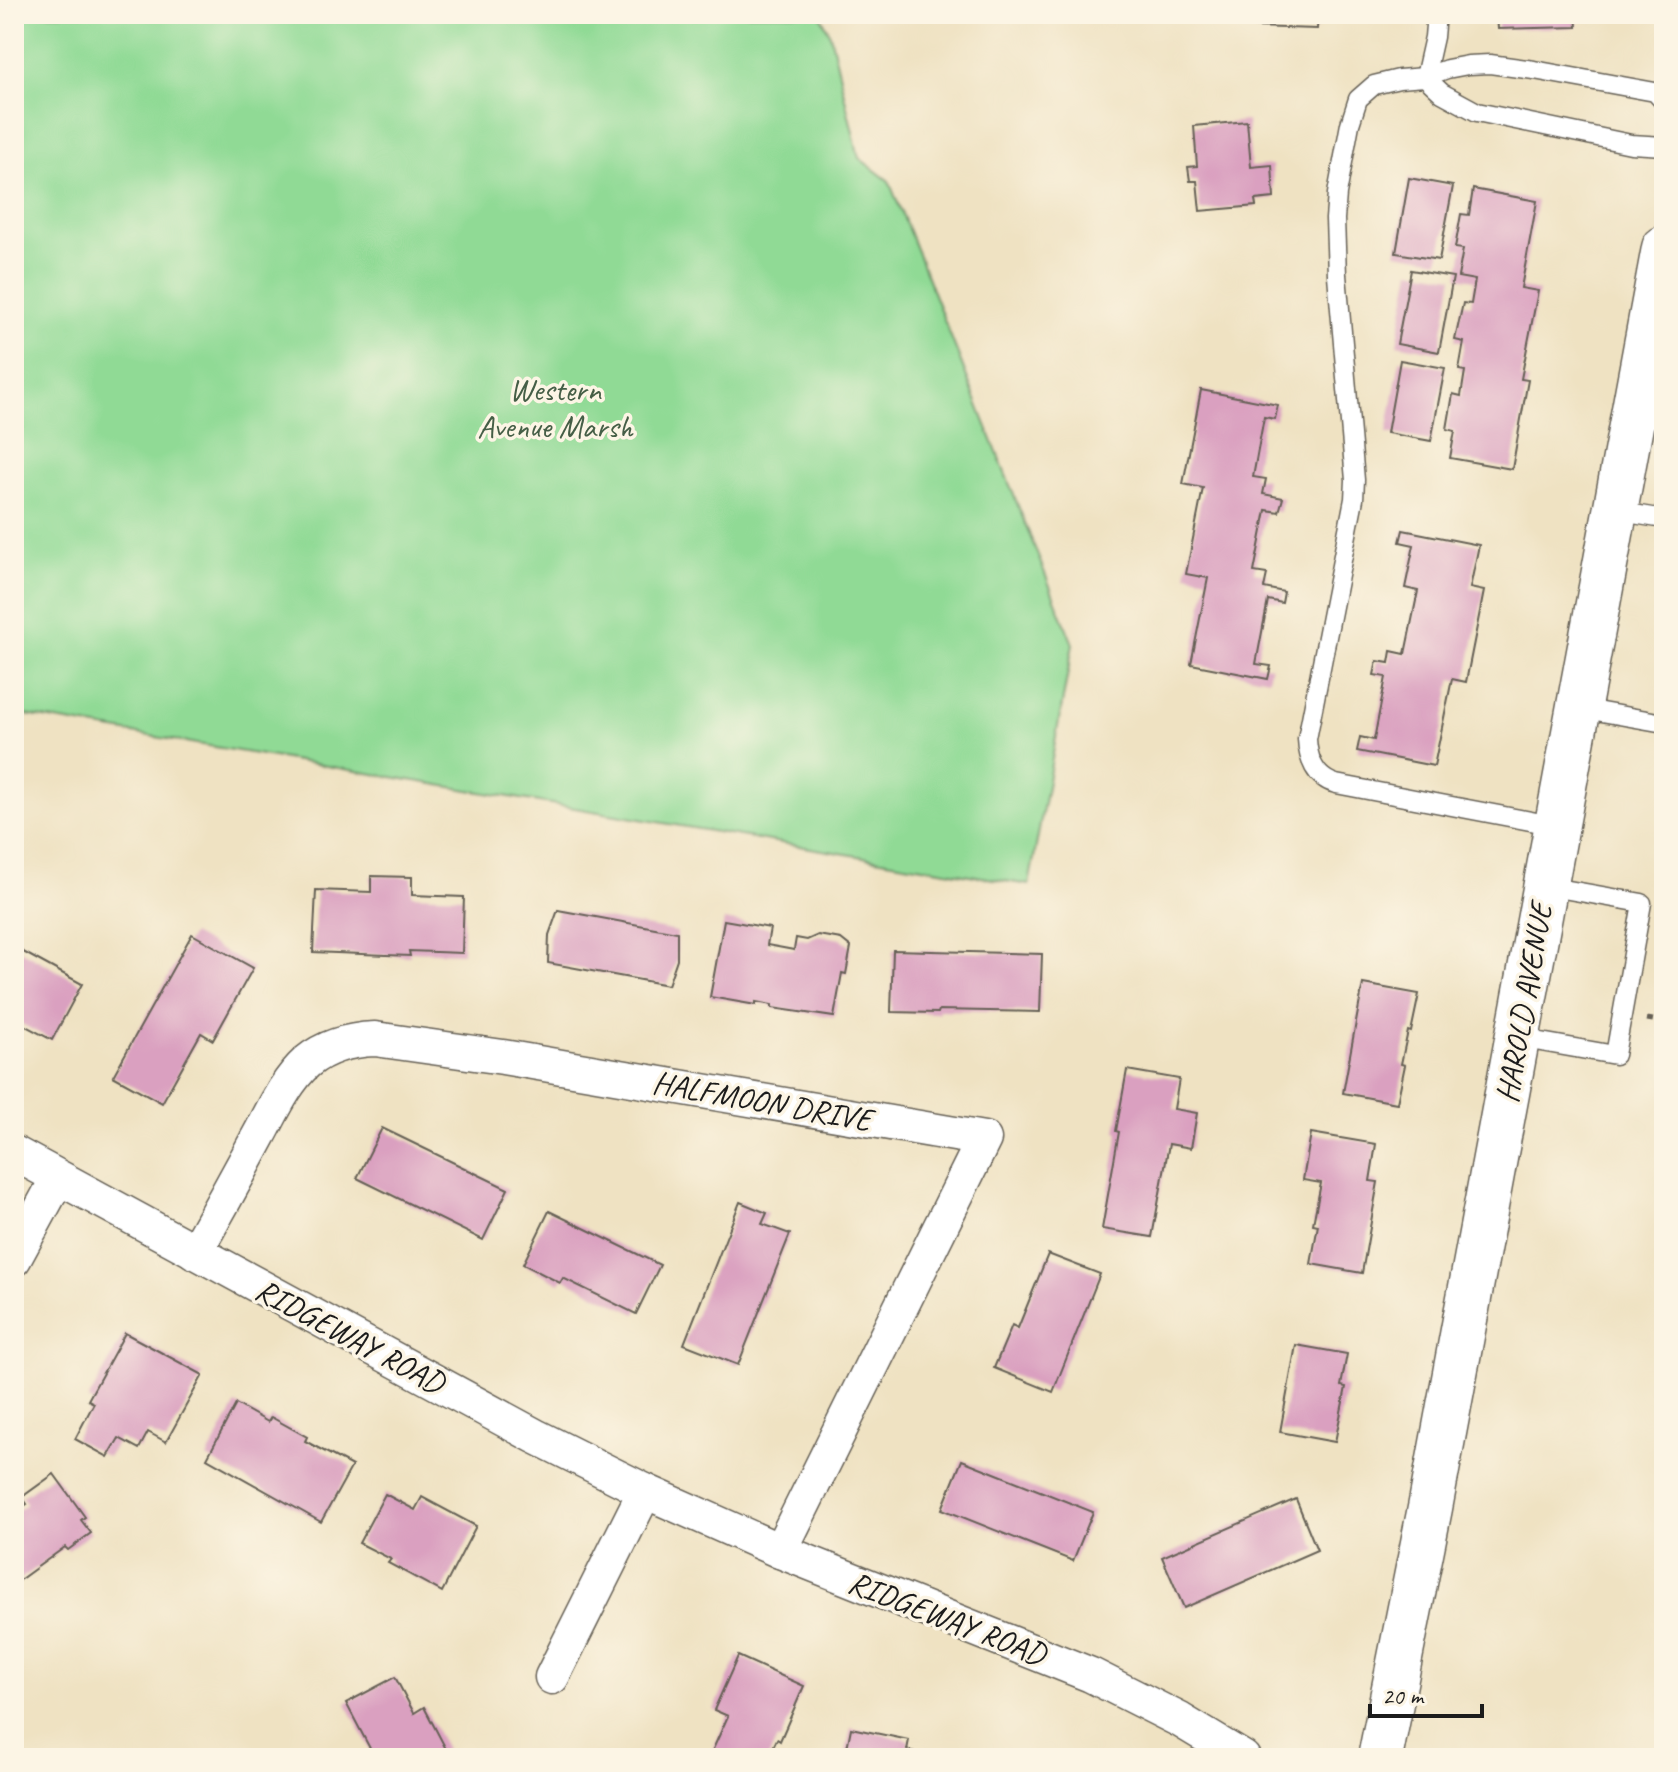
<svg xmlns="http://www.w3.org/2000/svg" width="1678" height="1772" font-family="Caveat,sans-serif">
	<rect width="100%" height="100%" fill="#fcf5e5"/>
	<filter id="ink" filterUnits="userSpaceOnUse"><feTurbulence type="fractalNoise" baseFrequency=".0125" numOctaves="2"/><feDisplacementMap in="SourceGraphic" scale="16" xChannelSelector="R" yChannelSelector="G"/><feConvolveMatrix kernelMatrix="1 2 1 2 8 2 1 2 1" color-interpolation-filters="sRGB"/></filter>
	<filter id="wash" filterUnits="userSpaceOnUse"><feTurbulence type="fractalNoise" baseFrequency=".006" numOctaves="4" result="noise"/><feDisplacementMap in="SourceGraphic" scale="32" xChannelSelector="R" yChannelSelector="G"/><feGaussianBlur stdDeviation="1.8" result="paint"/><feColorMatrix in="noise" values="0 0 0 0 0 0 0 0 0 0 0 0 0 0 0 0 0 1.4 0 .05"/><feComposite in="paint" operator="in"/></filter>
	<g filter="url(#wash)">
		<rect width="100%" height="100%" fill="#efe2c2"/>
		<path fill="#90da95" stroke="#567b58" stroke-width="2" d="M14,14H820L830,34L859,158L889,181L1073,644L1029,885L14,713Z"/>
		<g id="blocks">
			<g fill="#daa0c0">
				<path d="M1254,14H1318L1317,29L1254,27Z"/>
				<path d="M1340,14H1385V19L1340,18Z"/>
				<path d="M1512,14H1576L1577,27L1498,29L1497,15Z"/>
				<path d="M1247,121L1251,167L1272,165L1274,198L1255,200L1256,206L1200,211L1197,181H1190L1188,167L1197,166L1194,126Z"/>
				<path d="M1409,178L1453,186L1439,260L1396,253Z"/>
				<path d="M1473,189L1537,201L1521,288L1538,291L1521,379L1528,380L1512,469L1450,458L1455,431L1447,429L1453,394L1461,396L1465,371L1459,370L1464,342L1455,340L1463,303L1471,304L1475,280L1458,277L1463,249L1455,248L1461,214L1469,215Z"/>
				<path d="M1411,270L1453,277L1439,352L1397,344Z"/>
				<path d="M1400,360L1445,368L1431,441L1387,433Z"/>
				<path d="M1201,390L1278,405L1275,419L1264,417L1253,477L1266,479L1263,494L1283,498L1279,512L1266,510L1254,572L1267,574L1264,588L1284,592L1282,603L1268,600L1256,664L1271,666L1268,679L1191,664L1208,578L1186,574L1203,488L1183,484Z"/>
				<path d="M1403,530L1479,545L1470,588L1484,591L1466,682L1452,679L1434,766L1357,751L1360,737L1374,740L1386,677L1374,675L1377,661L1389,663L1391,651L1405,654L1418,591L1405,588L1414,545L1400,542Z"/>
				<path d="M371,876L412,877V895L464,897L462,953L409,951L410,956L313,952L316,890L371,892Z"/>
				<path d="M558,910L677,932V959L668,985L548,963L549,935Z"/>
				<path d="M724,920L770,928L767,945L794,950L796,938L807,940L818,935L841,939L851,947L846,974L842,973L834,1017L772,1008V1005L756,1002V1005L710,997Z"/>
				<path d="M192,934L253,968L213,1040L201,1033L162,1103L113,1076Z"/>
				<path d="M14,947L82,984L52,1040L14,1020Z"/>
				<path d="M893,950L1042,954L1040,1012L939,1010L938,1013L891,1012Z"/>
				<path d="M1363,984L1419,994L1411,1032L1408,1031L1401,1064L1405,1065L1397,1103L1343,1093Z"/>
				<path d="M1127,1070L1179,1079L1174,1109L1197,1113L1191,1148L1169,1144L1152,1237L1102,1229L1119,1132L1116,1131Z"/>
				<path d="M382,1128L508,1189L483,1240L357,1178Z"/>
				<path d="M1311,1133L1376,1144L1370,1181L1378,1182L1362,1273L1311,1264L1318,1225L1313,1224L1321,1183L1303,1180Z"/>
				<path d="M740,1202L767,1213L762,1224L790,1234L738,1365L684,1344Z"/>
				<path d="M549,1211L660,1265L636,1314L563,1278L560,1283L523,1264Z"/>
				<path d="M1048,1254L1100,1274L1053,1392L994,1368L1012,1325L1018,1328Z"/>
				<path d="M125,1333L203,1375L166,1442L148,1432L139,1449L119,1438L108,1457L75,1439L94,1403L88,1400Z"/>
				<path d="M1296,1345L1347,1354L1341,1386L1346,1387L1335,1442L1280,1432Z"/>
				<path d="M236,1404L268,1422L271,1417L307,1437L305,1441L352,1466L321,1522L207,1458Z"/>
				<path d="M962,1460L1093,1512L1073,1561L942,1509Z"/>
				<path d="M54,1474L85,1517L81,1520L91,1533L68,1550L65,1547L14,1584V1513L27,1504L22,1497Z"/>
				<path d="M385,1494L415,1510L422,1497L476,1526L442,1592L388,1563L391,1559L359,1543Z"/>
				<path d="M1296,1499L1317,1550L1184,1608L1162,1557Z"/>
				<path d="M738,1656L804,1686L780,1741L777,1739L768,1758H709L728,1716L714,1710Z"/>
				<path d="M395,1677L414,1713L424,1707L446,1749L440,1752L443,1758H375L346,1703Z"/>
				<path d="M851,1728L909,1740L907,1750L938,1758H845Z"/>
			</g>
		</g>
	</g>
	<g filter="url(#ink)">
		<use href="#blocks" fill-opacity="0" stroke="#666156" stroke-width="2"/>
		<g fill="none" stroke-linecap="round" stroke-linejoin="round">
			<g stroke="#666156" stroke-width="21">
				<g id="lane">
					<path d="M1425,77L1442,93L1477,112L1631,144L1664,146"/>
					<path d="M1425,77L1434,37L1436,14"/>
					<path d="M1615,511L1664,519"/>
					<path d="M1579,708L1664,723"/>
					<path d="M1557,826L1336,784C1315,778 1308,759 1307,739L1354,499L1355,480L1337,275L1335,219L1337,194L1350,124L1358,99L1374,85L1399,79L1425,77L1447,69L1468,65L1490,64L1534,70L1655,92L1664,102"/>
					<path d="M1518,1038L1615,1055L1642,903L1546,886"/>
				</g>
			</g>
			<g stroke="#666156" stroke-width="37">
				<g id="street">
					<path d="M14,1153L535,1436L645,1491L780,1551L1091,1675L1180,1720L1243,1758"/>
					<path d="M195,1252C217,1213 239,1173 260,1134C273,1110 286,1081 307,1062C326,1046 350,1040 375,1039L503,1057L984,1139L780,1551"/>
					<path d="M14,1259L58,1178"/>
					<path d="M552,1677L645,1491"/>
				</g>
			</g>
			<g stroke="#666156" stroke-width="47">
				<path id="secondary" d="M1380,1758L1430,1508L1664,248"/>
			</g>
			<path stroke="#666156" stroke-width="5" stroke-dasharray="6 6" stroke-linecap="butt" d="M1647,1019L1664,1022"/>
			<use href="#lane" stroke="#fff" stroke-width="18"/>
			<use href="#street" stroke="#fff" stroke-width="34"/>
			<use href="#secondary" stroke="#fff" stroke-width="44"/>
		</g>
	</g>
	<g text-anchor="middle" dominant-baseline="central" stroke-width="7" stroke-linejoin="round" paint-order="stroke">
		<g font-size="32" fill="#455e46" stroke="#fcf5e5">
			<text x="555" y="389">Western<tspan x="555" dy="37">Avenue Marsh</tspan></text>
		</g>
		<g font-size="32" fill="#1c1c1c" stroke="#fcf5e5">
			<text transform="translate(1524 1003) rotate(-80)">HAROLD AVENUE</text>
			<text transform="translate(762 1101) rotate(10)">HALFMOON DRIVE</text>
			<text transform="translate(350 1336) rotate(28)">RIDGEWAY ROAD</text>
			<text transform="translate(947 1618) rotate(21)">RIDGEWAY ROAD</text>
		</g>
	</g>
	<rect width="1678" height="1772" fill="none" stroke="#fcf5e5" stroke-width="48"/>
	<path d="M1370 1704v12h112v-12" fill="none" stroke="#1c1c1c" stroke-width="4"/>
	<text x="1382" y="1704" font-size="24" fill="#1c1c1c" stroke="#fcf5e5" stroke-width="6" paint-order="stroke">20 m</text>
</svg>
